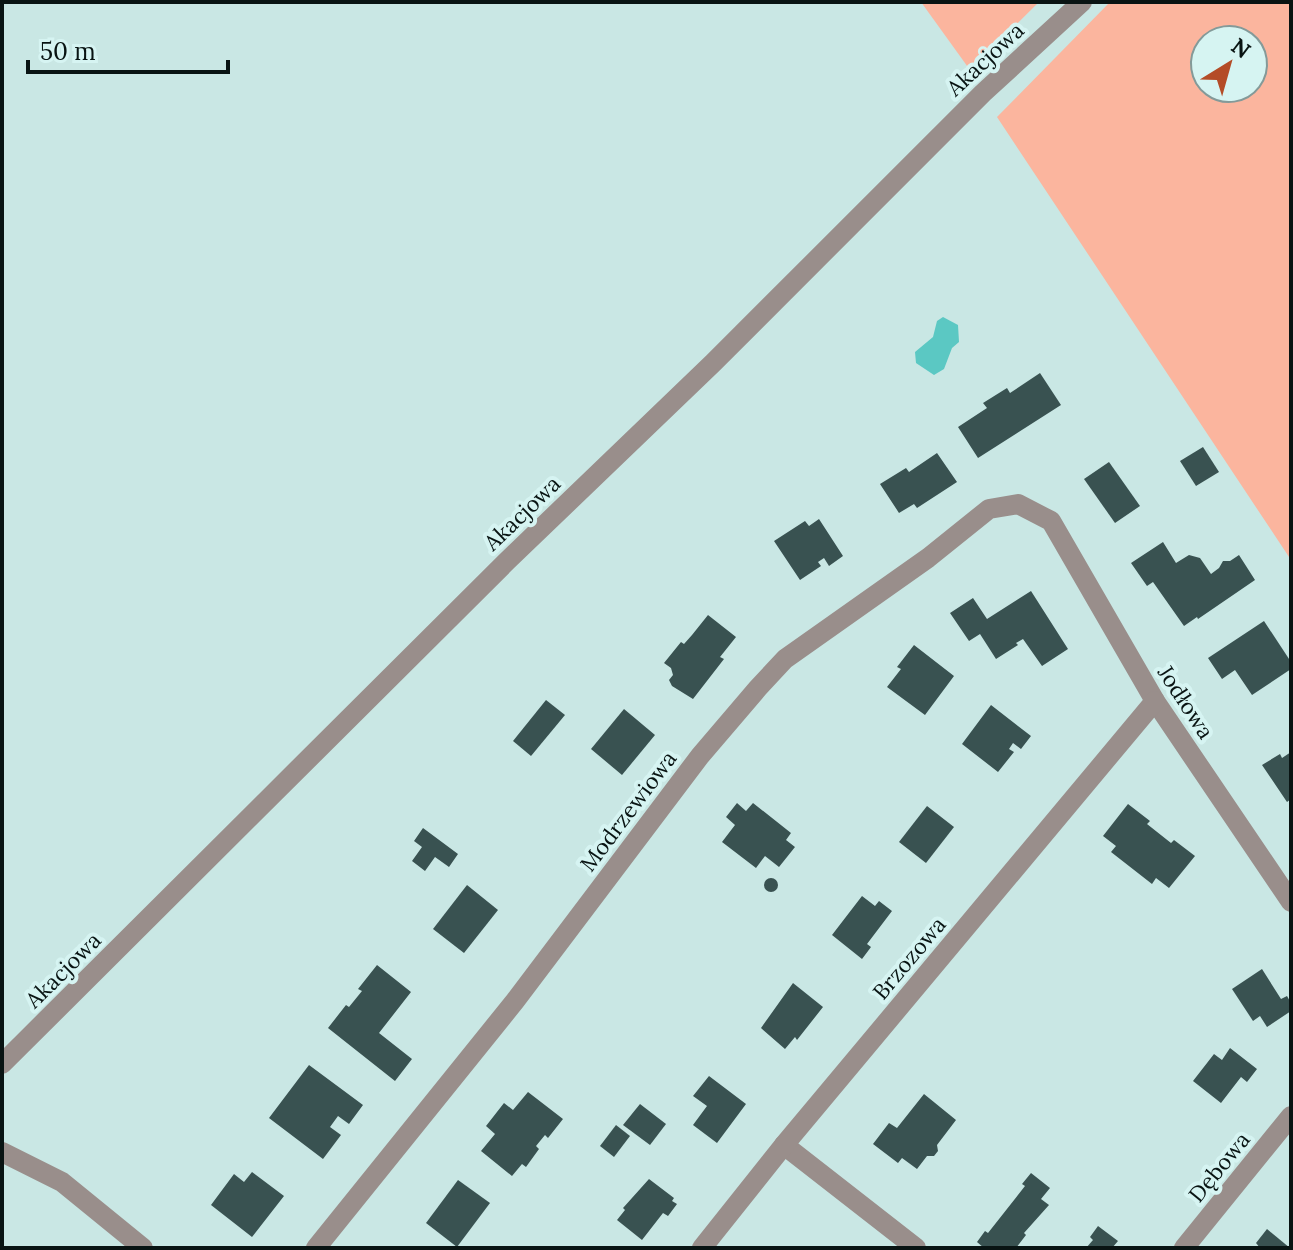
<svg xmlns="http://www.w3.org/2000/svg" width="1293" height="1250" font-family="Lora,serif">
	<rect width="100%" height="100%" fill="#c9e7e4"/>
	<g fill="#fbb59e" fill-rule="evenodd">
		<path d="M921,2H1039L970,70Z"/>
		<path d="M1110,2H1291V560L997,117ZM1205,40H1253V88H1205Z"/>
	</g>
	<path fill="#5bc8c3" d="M943,317L958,325L959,342L952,348L944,369L934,375L916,363L915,352L933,337L937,321Z"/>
	<g fill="#395251">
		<path d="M1040,373L1061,405L978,458L958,427L987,408L983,403L1007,388L1010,393Z"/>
		<path d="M1203,447L1219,472L1196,486L1180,461Z"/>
		<path d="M937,453L957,482L917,508L914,504L899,513L880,484L906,468L909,472Z"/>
		<path d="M1109,462L1140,506L1115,523L1084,479Z"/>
		<path d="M819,519L843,556L829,566L824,558L818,562L821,566L800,580L774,541L805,521L809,526Z"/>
		<path d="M1163,542L1176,563L1189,555L1200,558L1211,574L1219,568L1223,561H1230L1239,555L1255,580L1198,619L1197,617L1184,626L1153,582L1147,586L1131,563Z"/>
		<path d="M1031,591L1068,649L1042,666L1023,639L1016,643L1018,645L996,659L980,634L969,641L950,613L973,598L987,619Z"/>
		<path d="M708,615L736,637L720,657L724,659L693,699L672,686L669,680L673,675L671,668L664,663L681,642L684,644L692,635Z"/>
		<path d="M1264,621L1291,662V669L1252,695L1235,670L1222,679L1208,658Z"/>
		<path d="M914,645L954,676L925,715L887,687L901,669L897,667Z"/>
		<path d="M546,700L565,715L531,756L513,741Z"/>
		<path d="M991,705L1031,736L1021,749L1013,743L1009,749L1014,752L998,772L962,744Z"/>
		<path d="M624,709L655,735L622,775L591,749Z"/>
		<path d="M1291,752V799L1287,802L1262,765L1280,754L1282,758Z"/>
		<path d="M737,803L746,811L753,803L791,833L786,840L795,847L779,867L765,856L756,868L722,842L735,825L726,817Z"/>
		<path d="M1128,804L1150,821L1147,824L1171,843L1174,840L1195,856L1169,888L1156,878L1152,884L1111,852L1116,846L1103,836Z"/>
		<path d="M927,806L954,827L926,863L899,842Z"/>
		<path d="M423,828L458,854L449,867L435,857L425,871L412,861L422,847L414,841Z"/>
		<circle cx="771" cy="885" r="7"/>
		<path d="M467,885L498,910L464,953L433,929Z"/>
		<path d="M862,896L875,906L879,901L892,911L867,944L871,947L862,959L832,935Z"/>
		<path d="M377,965L411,992L379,1033L412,1059L395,1081L328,1028L346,1005L349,1007L362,991L358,989Z"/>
		<path d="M1262,969L1281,999L1287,996L1291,1003V1011L1267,1027L1260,1016L1253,1021L1232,989Z"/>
		<path d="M793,983L823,1007L797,1040L795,1037L785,1049L761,1028Z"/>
		<path d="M1230,1048L1257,1069L1247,1082L1241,1077L1221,1103L1193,1081L1214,1054L1222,1060Z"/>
		<path d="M309,1065L363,1105L349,1124L338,1116L330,1127L341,1135L323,1159L269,1118Z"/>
		<path d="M709,1076L746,1104L717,1143L693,1125L707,1106L693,1096Z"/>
		<path d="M528,1092L563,1119L548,1138L545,1135L536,1146L539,1149L526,1167L522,1164L512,1176L481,1151L495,1134L486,1126L504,1103L513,1110Z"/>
		<path d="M924,1094L956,1120L937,1145L938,1151L934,1156H927L917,1169L902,1158L898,1163L873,1144L889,1123L897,1128Z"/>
		<path d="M640,1104L666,1124L650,1145L623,1125Z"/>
		<path d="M616,1125L630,1136L614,1157L600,1146Z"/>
		<path d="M252,1172L284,1196L252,1237L211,1205L234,1174L244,1182Z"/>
		<path d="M1031,1173L1050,1188L1041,1199L1049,1205L1024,1233L1026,1235L1016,1248H984L977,1242L985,1231L988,1233L1025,1186L1022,1184Z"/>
		<path d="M649,1179L674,1198L672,1201L677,1204L668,1216L663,1213L642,1240L617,1220L625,1210L623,1208Z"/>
		<path d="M458,1180L490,1203L457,1247L426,1223Z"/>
		<path d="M1098,1226L1118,1241L1112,1248H1086L1093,1240L1090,1237Z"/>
		<path d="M1267,1229L1290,1248H1260L1256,1243Z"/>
	</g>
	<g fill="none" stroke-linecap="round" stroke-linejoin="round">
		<g stroke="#998e8b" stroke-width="20">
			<path d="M2,1064L507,561L713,363L983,93L1082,2"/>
			<path d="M784,1145L916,1248"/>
			<path d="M2,1152L62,1182L143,1248"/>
			<path d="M316,1248L515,1001L700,756L758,688L785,659L928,558L989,509L1018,504L1051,521L1155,701L1291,902"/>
			<path d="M702,1248L784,1145L1155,701"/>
			<path d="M1184,1248L1291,1116"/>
		</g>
	</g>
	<g text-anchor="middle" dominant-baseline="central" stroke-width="8" stroke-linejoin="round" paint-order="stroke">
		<g font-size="22" fill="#091413" stroke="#d6f4f2">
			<text transform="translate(985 59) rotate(-43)">Akacjowa</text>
			<text transform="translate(522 513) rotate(-44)">Akacjowa</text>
			<text transform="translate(1186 702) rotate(57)">Jodłowa</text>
			<text transform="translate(628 811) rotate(-53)">Modrzewiowa</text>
			<text transform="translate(909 958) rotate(-50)">Brzozowa</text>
			<text transform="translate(63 970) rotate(-45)">Akacjowa</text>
			<text transform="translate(1219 1167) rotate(-51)">Dębowa</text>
		</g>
	</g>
	<rect width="1293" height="1250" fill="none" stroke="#091413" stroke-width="8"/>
	<g transform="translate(1229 64) rotate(37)"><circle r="38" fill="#d6f4f2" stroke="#849a99" stroke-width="2"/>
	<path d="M0-6L14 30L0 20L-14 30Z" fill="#b44c27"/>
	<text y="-12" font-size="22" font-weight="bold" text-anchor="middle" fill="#091413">N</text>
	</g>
	<path d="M28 60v12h200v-12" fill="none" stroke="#091413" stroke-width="4"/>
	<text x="40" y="60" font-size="24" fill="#091413" stroke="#d6f4f2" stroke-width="6" paint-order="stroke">50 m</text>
</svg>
